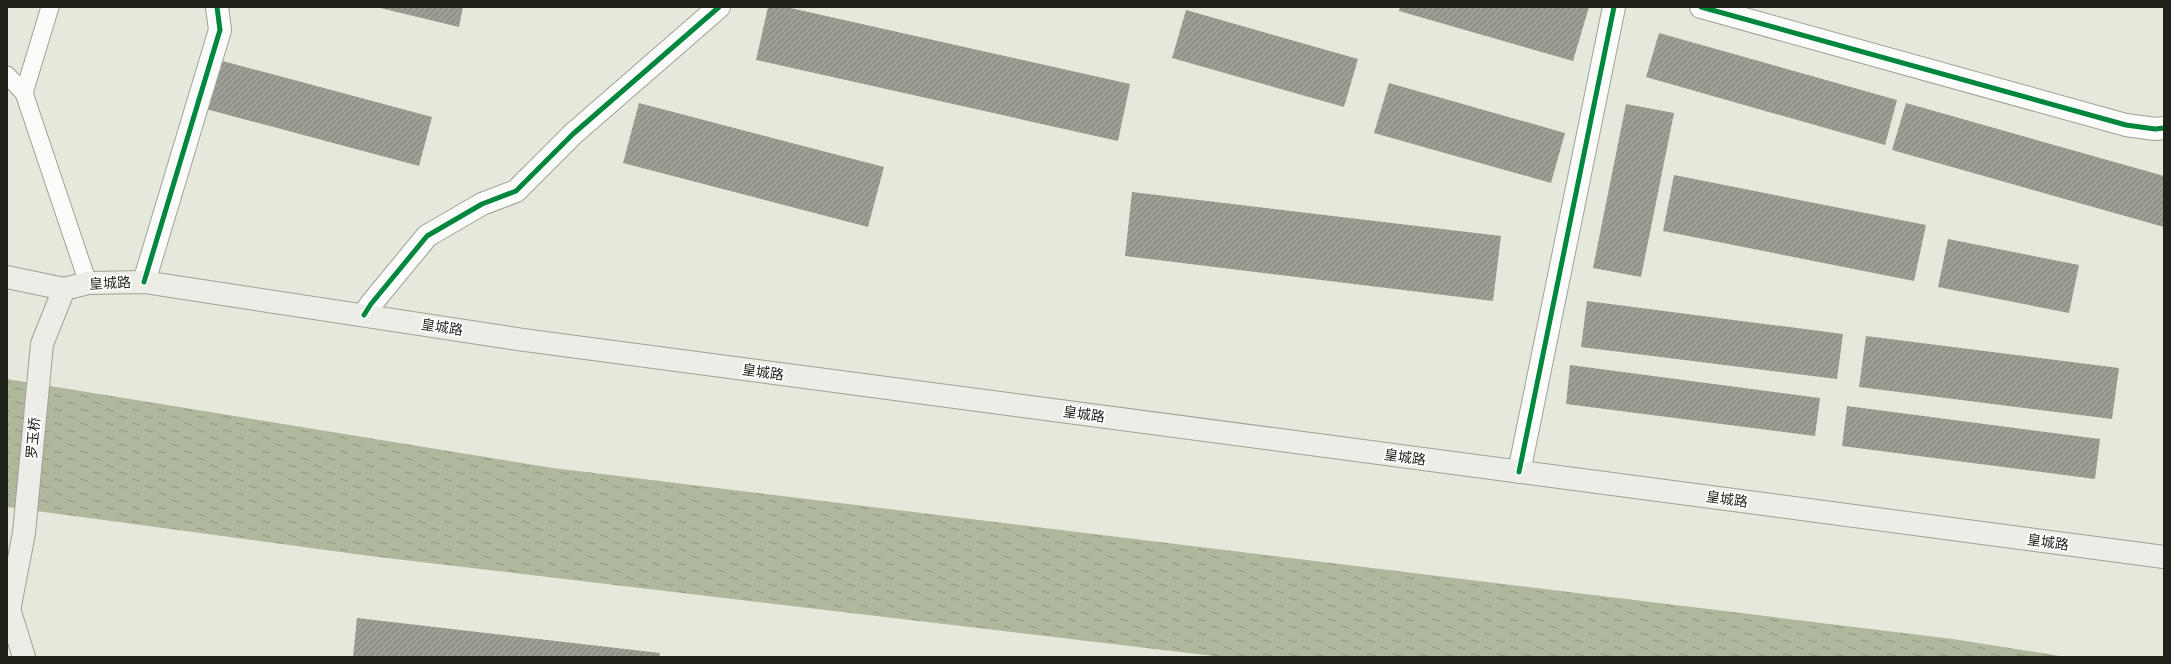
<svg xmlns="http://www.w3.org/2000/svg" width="2171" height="664" font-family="'DejaVu Sans','Noto Sans SC',sans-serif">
	<defs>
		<pattern id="water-ripples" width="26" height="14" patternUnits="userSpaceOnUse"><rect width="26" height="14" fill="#afb79d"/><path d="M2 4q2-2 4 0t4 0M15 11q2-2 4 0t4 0" fill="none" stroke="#8e947f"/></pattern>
		<pattern id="building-hatch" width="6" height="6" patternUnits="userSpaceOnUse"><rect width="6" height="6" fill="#9ca094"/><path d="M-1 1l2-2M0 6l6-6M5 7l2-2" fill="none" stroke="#7f8278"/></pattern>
	</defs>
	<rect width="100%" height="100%" fill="#e5e9db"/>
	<path fill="url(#water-ripples)" d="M7,379L553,468L1953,639L2066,657H1222L370,556L7,507Z"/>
	<g fill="url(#building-hatch)">
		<path d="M376,7H463L459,27Z"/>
		<path d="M768,7H786L1130,84L1118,141L756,60Z"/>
		<path d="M1400,7H1589L1573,61L1399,11Z"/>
		<path d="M1186,10L1358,59L1344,107L1172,58Z"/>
		<path d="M1659,33L1897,100L1885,145L1646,77Z"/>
		<path d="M219,60L432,117L419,166L206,109Z"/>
		<path d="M1389,83L1565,133L1551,183L1374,133Z"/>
		<path d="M639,103L884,167L868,227L623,163Z"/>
		<path d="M1906,103L2164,176V227L1892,150Z"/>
		<path d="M1626,104L1674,113L1641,277L1593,268Z"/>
		<path d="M1674,175L1926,225L1914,281L1663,231Z"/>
		<path d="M1132,192L1501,236L1493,301L1125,256Z"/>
		<path d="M1948,239L2079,265L2069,313L1938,287Z"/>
		<path d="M1587,301L1843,334L1837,379L1581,347Z"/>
		<path d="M1866,336L2119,368L2112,419L1859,387Z"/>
		<path d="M1570,365L1820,398L1815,436L1566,404Z"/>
		<path d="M1847,406L2100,439L2095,479L1842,446Z"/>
		<path d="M357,618L660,653L659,657H353Z"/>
	</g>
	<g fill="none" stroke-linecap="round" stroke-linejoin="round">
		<g stroke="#9ea297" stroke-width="19">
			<g id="lane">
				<path d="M50,7L24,93L88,283"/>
				<path d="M7,75L24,93"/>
			</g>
		</g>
		<g stroke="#9ea297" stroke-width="24">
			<g id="street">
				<path d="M1701,7L2126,125L2155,129L2164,128"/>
				<path d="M144,282L220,30L217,7"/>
				<path d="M364,315L371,304L427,236L482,204L516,191L573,134L719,7"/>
				<path d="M1519,472L1614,7"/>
			</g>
		</g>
		<g stroke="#9ea297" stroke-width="24">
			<g id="secondary">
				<path d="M7,277L64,289"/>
				<path d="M10,612L24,657"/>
				<path d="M7,621L24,533L42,344L64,289L88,283L144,282L524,340L2164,557"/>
			</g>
		</g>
		<use href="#lane" stroke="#fbfcfa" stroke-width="17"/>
		<use href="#street" stroke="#fbfcfa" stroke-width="22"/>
		<use href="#secondary" stroke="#ebede6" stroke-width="22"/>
		<g stroke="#fff" stroke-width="8">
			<g id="cycleway">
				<path d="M1701,7L2126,125L2155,129L2164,128"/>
				<path d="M144,282L220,30L217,7"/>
				<path d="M364,315L371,304L427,236L482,204L516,191L573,134L719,7"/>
				<path d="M1519,472L1614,7"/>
			</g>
		</g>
		<use href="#cycleway" stroke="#00873e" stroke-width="5"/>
	</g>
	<g text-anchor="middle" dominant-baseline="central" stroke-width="4" stroke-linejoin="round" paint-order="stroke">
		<g font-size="14" fill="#1f2219" stroke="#fff">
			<text transform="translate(110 283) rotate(-3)">皇城路</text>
			<text transform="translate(442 327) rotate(9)">皇城路</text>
			<text transform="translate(763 372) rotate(8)">皇城路</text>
			<text transform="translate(1084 414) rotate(8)">皇城路</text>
			<text transform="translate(33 438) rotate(-85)">罗玉桥</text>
			<text transform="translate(1405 457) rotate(8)">皇城路</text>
			<text transform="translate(1727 499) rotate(8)">皇城路</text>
			<text transform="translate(2048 542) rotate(8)">皇城路</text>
		</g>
	</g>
	<rect width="2171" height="664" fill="none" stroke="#1f2219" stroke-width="16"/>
</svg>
